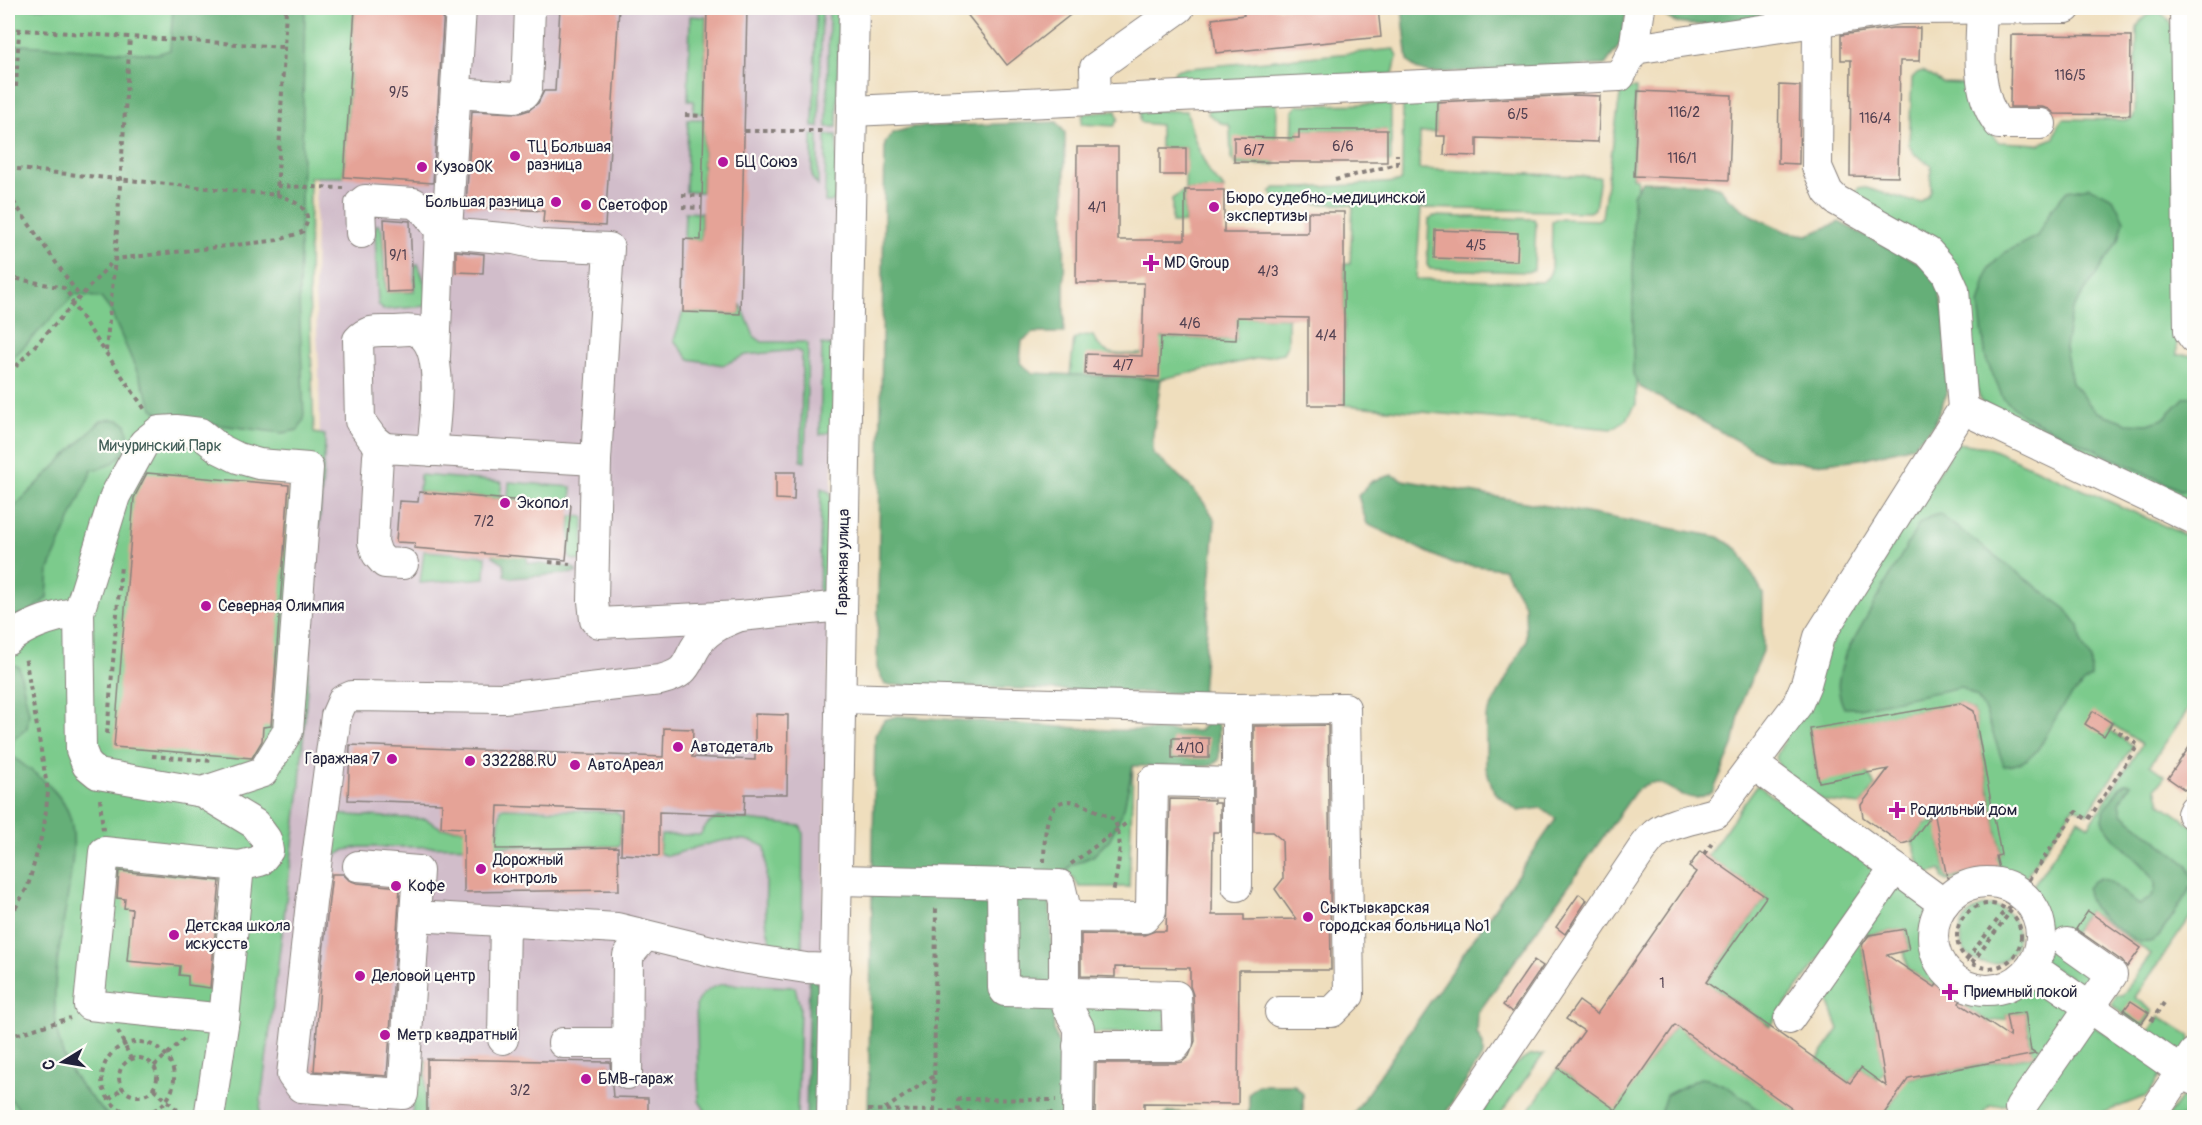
<svg xmlns="http://www.w3.org/2000/svg" width="2202" height="1125" font-family="Pangolin,sans-serif">
	<rect width="100%" height="100%" fill="#fdfcf7"/>
	<filter id="ink" filterUnits="userSpaceOnUse"><feTurbulence type="fractalNoise" baseFrequency=".0167" numOctaves="2"/><feDisplacementMap in="SourceGraphic" scale="12" xChannelSelector="R" yChannelSelector="G"/><feConvolveMatrix kernelMatrix="1 2 1 2 8 2 1 2 1" color-interpolation-filters="sRGB"/></filter>
	<filter id="wash" filterUnits="userSpaceOnUse"><feTurbulence type="fractalNoise" baseFrequency=".008" numOctaves="4" result="noise"/><feDisplacementMap in="SourceGraphic" scale="24" xChannelSelector="R" yChannelSelector="G"/><feGaussianBlur stdDeviation="1.35" result="paint"/><feColorMatrix in="noise" values="0 0 0 0 0 0 0 0 0 0 0 0 0 0 0 0 0 1.4 0 .05"/><feComposite in="paint" operator="in"/></filter>
	<g filter="url(#wash)">
		<rect width="100%" height="100%" fill="#efdebd"/>
		<path fill="#d1bdca" d="M318,8H841L820,1117L254,1118L320,443L319,368L315,293Z"/>
		<g fill="#7ccb8c" stroke="#4f7664" stroke-width="1.5">
			<path d="M8,8H355L344,177H310L309,291L314,433L325,435V444L299,796L259,1117H8Z"/>
			<path d="M816,8H822L819,127H813Z"/>
			<path d="M829,8H839L837,127H827Z"/>
			<path d="M2157,12C2171,17 2172,26 2173,39L2177,355H2194V508L1981,402L1970,363L1964,288L1855,194L1858,188L1863,187L1911,201L1920,202L1928,196L1931,190V165L1913,153L1909,144L1912,79C1915,74 1917,72 1923,71L1943,83L1969,84L1982,108L1994,138L1999,142L2039,144L2054,138L2058,125L2063,119L2129,120L2133,118L2135,111L2137,27C2142,18 2146,14 2157,12Z"/>
			<path d="M690,16L706,17L704,114L693,113L694,101L688,100Z"/>
			<path d="M1394,49L1397,57L1393,74L1176,84L1174,72L1179,69Z"/>
			<path d="M1636,88L1632,177L1637,179L1636,404L1627,419L1612,429L1344,405V264H1350L1353,205L1279,202L1270,192L1275,188H1305L1398,182L1401,180L1402,175L1403,103L1438,90L1436,132L1420,133L1419,169L1600,177L1595,209L1589,212L1421,208L1416,279L1542,282L1548,277L1551,271L1552,221L1556,219L1598,220L1602,217L1621,89Z"/>
			<path d="M1277,103L1276,163L1274,165H1237L1231,159L1230,128L1228,124L1221,123L1208,114L1209,109Z"/>
			<path d="M1389,104L1391,107V162H1387L1386,130H1299V161L1292,156L1293,111L1298,105Z"/>
			<path d="M1140,110L1187,111C1191,132 1199,153 1210,173C1213,180 1222,183 1224,190H1185V223H1172V199L1185,190L1186,148H1160V125L1142,123L1140,121Z"/>
			<path d="M1116,111L1118,119L1114,126L1081,124L1083,114Z"/>
			<path d="M688,119H704L702,192H686Z"/>
			<path d="M812,135H818V186L812,178Z"/>
			<path d="M826,135H837L836,199L831,202H825Z"/>
			<path d="M685,212L701,213V240L684,239Z"/>
			<path d="M1434,216L1534,219L1536,223L1534,270L1527,272L1430,269L1427,265L1429,219Z"/>
			<path d="M376,225H379L382,230L386,292H414L415,266L418,264L431,300L427,306L383,310L378,304L375,231Z"/>
			<path d="M741,304L754,336L762,342H806L808,344L805,462L801,461L802,353L796,350L746,355L723,365L689,359L674,340L683,312L740,314Z"/>
			<path d="M1237,309L1247,317L1288,318V344L1283,353L1161,379L1070,375L1074,339C1081,335 1086,334 1093,336C1104,360 1120,353 1142,354L1148,337L1236,340Z"/>
			<path d="M822,344L832,346L834,349L833,431L820,435Z"/>
			<path d="M1957,443L1987,447L2194,539V701L2150,765L2165,776L2156,788L2160,803L2194,827V912L2135,997L2153,1011L2141,1029L2112,1005L2116,995L2122,996L2151,954L2088,911L2072,935L2088,974L2089,979L2086,986L2044,963C2050,936 2048,913 2030,890L2078,819L2089,826L2142,744L2113,725L2110,730L2133,746L2087,814L2074,807L2022,882C1995,866 1976,875 1947,881L1943,878L1942,870L1921,876L1918,860L1912,841L1924,824L1939,821L1940,842L1947,878L1998,868L1996,856L2001,854L1974,711L1960,703L1810,730L1819,781L1867,771L1875,786L1861,805L1824,801L1779,767L1776,757L1833,639Z"/>
			<path d="M420,475L502,482L500,499L419,492Z"/>
			<path d="M509,482L572,487L571,505L508,499Z"/>
			<path d="M821,488L831,493L830,593L819,600Z"/>
			<path d="M571,516L584,517L583,561L571,559L569,556Z"/>
			<path d="M424,551L486,556L485,578L420,583Z"/>
			<path d="M1133,766L1129,887H1079L1073,877L1063,878L1071,865L1093,856L1130,782Z"/>
			<path d="M1757,785L1874,866L1875,882L1770,1026L1715,988L1712,991L1704,985L1766,897L1707,856Z"/>
			<path d="M504,808L615,812L621,816L620,844L618,846L360,847L345,850L331,859L328,814L426,819L441,828L498,830L501,809Z"/>
			<path d="M720,817L801,826L803,834L802,953L775,951C758,921 770,880 765,847C737,829 697,848 668,856L659,853L661,835H700C705,826 710,820 720,817Z"/>
			<path d="M1894,884L1928,907C1918,933 1923,959 1940,980L1935,987L1908,969L1904,951L1909,949L1905,929L1860,936L1884,1072L1878,1080L1861,1068L1850,1083L1817,1060L1839,1029L1821,983Z"/>
			<circle cx="1989" cy="935" r="29"/>
			<path d="M723,984L795,987L800,1007L797,1117H709L699,1101L696,1004C702,992 711,987 723,984Z"/>
			<path d="M2036,987L2072,1012L2015,1104L1990,1106L1981,1117L1898,1118L1892,1114L1889,1117L1882,1116L1898,1094L1894,1081L2032,1056L2025,1012L2006,1015L2007,1019L1988,1022L1959,1003L1964,996L1973,1000H2003Z"/>
			<path d="M1092,1006L1167,1009L1164,1033H1090L1085,1010Z"/>
			<path d="M2159,1016L2189,1035L2191,1046L2181,1055L2148,1034Z"/>
			<path d="M1678,1021L1684,1032L1805,1117L1524,1118L1558,1068L1616,1109Z"/>
			<path d="M2087,1022L2164,1071L2147,1096L2092,1117L2021,1118Z"/>
			<path d="M1544,1054L1498,1117H1482L1481,1114L1513,1066L1529,1056Z"/>
			<path d="M416,1059L426,1060L425,1117L412,1118L414,1061Z"/>
			<path d="M2184,1094L2194,1097V1117L2166,1118Z"/>
		</g>
		<g fill="#65af78" stroke="#44685a" stroke-width="1.5">
			<path d="M173,8H305L299,299L304,419L298,430L283,433L163,418L153,408L110,310L101,298L75,294L8,363V44L157,54L170,50Z"/>
			<path d="M1402,8H1627L1622,42L1605,65L1429,73L1416,69L1408,61Z"/>
			<path d="M1658,8H1822C1793,12 1698,32 1675,22C1668,19 1661,14 1658,8Z"/>
			<path d="M1057,122L1065,133L1064,333H1034L1022,341L1020,363L1033,373L1161,379L1153,434V453C1176,474 1202,493 1215,521L1202,694L885,685L877,668L885,143L893,133L913,127Z"/>
			<path d="M1642,181L1706,184L1720,188L1728,198L1751,215L1787,232L1808,235L1839,222L1925,266L1938,287L1945,317L1947,393L1934,424L1913,446L1862,459L1815,464L1768,458L1640,387L1633,374V195Z"/>
			<path d="M2089,187L2113,198L2124,220L2119,240L2071,312L2065,348L2072,383L2095,411L2127,423L2148,424L2163,419L2185,397L2194,396V489L2180,490L2022,415L2003,398L1986,359L1979,305L1989,268L2004,253L2037,236L2051,210L2067,191Z"/>
			<path d="M108,419L119,420L126,424L130,443C118,461 113,466 92,470L54,557L49,570L47,598L28,613L8,620V513L101,421Z"/>
			<path d="M1392,475L1403,480L1719,537L1739,550L1763,594V651L1742,701L1733,746L1713,792C1707,794 1701,798 1695,798C1669,796 1660,769 1635,792L1478,1013L1477,1033L1483,1044V1055L1443,1117H1351L1556,819L1541,808L1518,811L1494,792L1486,768V717L1526,641L1525,606L1504,569L1450,563L1367,524L1358,496L1372,481Z"/>
			<path d="M1939,514L2066,609L2079,626L2082,644L2091,660V677C2083,685 2074,692 2067,701C2045,726 2044,765 2004,766L1986,713L1977,697L1961,687L1859,708H1844C1834,686 1839,677 1845,655L1919,524L1928,518Z"/>
			<path d="M492,551L526,553L528,563L571,567L576,570V573L511,578L505,576L504,563L493,556Z"/>
			<path d="M8,662L19,667L29,713L27,728L13,740L12,755C18,762 26,766 33,772C46,781 63,798 69,814C77,837 72,863 69,887C61,946 38,1026 76,1079C85,1093 98,1105 109,1117H26L8,1096Z"/>
			<path d="M897,716L1108,730L1199,731L1206,723H1217L1219,727V760L1209,766H1133L1124,808L1110,839L1093,856L1071,865L1050,898L1054,1030L1058,1043L1066,1050V1117L868,1118L875,735L884,720Z"/>
			<path d="M2126,783L2131,784L2120,802L2122,813L2188,865L2194,883C2185,895 2164,934 2153,941C2148,943 2143,942 2139,942C2118,928 2087,915 2087,888L2092,882L2100,878L2109,881L2139,905C2193,879 2096,845 2103,812C2104,808 2109,804 2111,800C2116,793 2118,787 2126,783Z"/>
			<path d="M809,976L817,982L820,989L817,1117L806,1118Z"/>
			<path d="M1700,1078C1727,1080 1747,1102 1768,1117H1659L1666,1095Z"/>
			<path d="M1258,1085H1294L1303,1094V1117H1163L1168,1112L1249,1113V1093Z"/>
		</g>
		<g id="blocks">
			<g fill="#e5a397">
				<path d="M355,8H444L433,183L344,177Z"/>
				<path d="M560,8H619L605,226L543,222L544,211L466,206L472,111L520,113L529,110L538,103L544,91H555Z"/>
				<path d="M707,8H747L740,314L683,312L684,239L701,240Z"/>
				<path d="M962,8H1079L1007,65Z"/>
				<path d="M1243,8H1378L1381,37L1216,53L1212,19L1244,15Z"/>
				<path d="M1893,28H1920L1919,61H1900L1898,177L1850,176L1851,60H1841V35Z"/>
				<path d="M2011,35L2131,36L2130,115L2055,114L2049,109L2042,107H2010Z"/>
				<path d="M1779,85L1800,86L1799,164L1778,163Z"/>
				<path d="M1638,91L1732,95L1729,180L1634,176Z"/>
				<path d="M1574,95L1600,96L1598,142L1477,138V156L1444,155L1445,136H1436L1437,102Z"/>
				<path d="M1299,130H1387V162H1234V137L1299,138Z"/>
				<path d="M1077,147H1118V240H1185V190H1224V233H1308V212H1344V405H1308V318L1237,317L1236,340L1161,337L1159,377L1085,374L1086,354L1142,356L1144,283H1076Z"/>
				<rect x="1160" y="148" width="26" height="27"/>
				<path d="M384,219L410,221L413,291L387,292Z"/>
				<path d="M1435,230L1518,233L1517,261L1434,258Z"/>
				<path d="M456,251L484,254L483,273L456,272Z"/>
				<path d="M776,472H795L794,500L776,499Z"/>
				<path d="M147,473L289,485L271,726L263,727L262,741L252,758L114,747L134,498Z"/>
				<path d="M419,492L571,505L566,560L414,548L415,543L396,542L399,501L418,502Z"/>
				<path d="M1960,703L1974,711L2001,855L1996,856L1999,869L1947,878L1934,811L1912,841L1902,844L1863,817L1861,805L1888,769L1819,782L1810,729Z"/>
				<path d="M2093,711L2112,723L2104,736L2085,724Z"/>
				<path d="M755,714L788,715L787,794H745L744,815L659,812V856L621,854L622,810L498,806L496,849L618,847L619,890L464,892V828L441,827L442,803L348,800L350,745L663,757L664,728L693,729L692,757L755,760Z"/>
				<path d="M1328,725L1331,970H1239L1238,1104L1144,1103V1118H1095L1096,1063H1175L1182,1062L1189,1056L1195,1041L1193,995L1190,986V968L1115,967V977L1081,976V934L1144,935L1155,931H1166L1170,799L1214,800V803H1220V832H1213L1212,915H1244V920L1296,919L1275,889L1283,879L1282,840L1272,832H1254V726Z"/>
				<rect x="1172" y="738" width="37" height="20"/>
				<path d="M2194,740V777L2185,790L2168,778Z"/>
				<path d="M1700,851L1766,897L1706,982L1850,1083L1861,1068L1886,1086L1862,945L1869,935L1905,929L1909,950L1887,955L1935,987L1942,977L1966,993L1959,1003L2010,1037L2006,1015L2025,1012L2031,1051L2036,1054L1909,1078L1881,1118H1805L1675,1025L1616,1110L1558,1068L1584,1031L1566,1019L1579,1001L1597,1014L1696,872L1689,867Z"/>
				<path d="M119,871L220,881L210,988L188,985V976L179,975L180,966L127,961L132,909L124,908L125,899L117,898Z"/>
				<path d="M332,874H343L349,880L357,883L400,887L387,1076L314,1071L321,970Z"/>
				<path d="M1579,894L1587,900L1565,934L1556,927Z"/>
				<path d="M2088,911L2141,948L2127,967L2122,961L2076,929Z"/>
				<path d="M1534,960L1543,966L1512,1012L1503,1005Z"/>
				<path d="M2131,1001L2149,1013L2142,1023L2124,1010Z"/>
				<path d="M427,1059L610,1062L613,1097L648,1098V1114H613V1118H427Z"/>
			</g>
		</g>
	</g>
	<g filter="url(#ink)">
		<use href="#blocks" fill-opacity="0" stroke="#88807c" stroke-width="1.5"/>
		<g fill="none" stroke-linecap="round" stroke-linejoin="round">
			<g stroke="#88807c" stroke-width="32">
				<g id="minor">
					<path d="M1982,8C1981,44 1974,93 1999,124H2041"/>
					<path d="M2185,8L2189,331L2194,338"/>
					<path d="M1634,49L1901,9L2066,8"/>
					<path d="M456,93L515,97L524,94L527,89L530,8"/>
					<path d="M1096,100L1095,68L1179,8"/>
					<path d="M852,111L1620,76L1634,49L1640,8"/>
					<path d="M447,230L461,8"/>
					<path d="M361,233L360,204L365,200L414,203L426,212L437,226L457,234L514,239L541,245L609,248L596,460"/>
					<path d="M435,356L440,227"/>
					<path d="M1963,409L2194,519"/>
					<path d="M384,448L373,439L360,421L358,340C367,329 379,331 392,331C399,331 410,329 416,331C448,345 434,423 432,451"/>
					<path d="M403,564L385,563L377,554L373,542L378,456L384,448L596,460L593,601L595,620L599,623L740,616L842,606"/>
					<path d="M8,640C27,624 55,616 79,612"/>
					<path d="M841,698L1235,709L1345,708L1349,995L1332,1012H1280"/>
					<path d="M1237,709V886"/>
					<path d="M1753,764L1944,904"/>
					<path d="M202,792L263,772L288,731L308,468L259,464L238,458L220,449L200,433L176,430L159,431L144,443L115,496L79,612L81,750L87,765L98,774L202,792L255,824L266,839L268,851L260,861L239,866"/>
					<path d="M2194,810L2192,814L2194,815"/>
					<path d="M358,866L418,871L403,1094L301,1087L292,1075L311,903L336,716L343,700L352,696L503,698L660,680C691,672 684,664 699,642C709,628 725,622 740,616"/>
					<path d="M838,880L1060,885L1064,902V993L1068,1008L1079,1028L1078,1118"/>
					<circle cx="1987" cy="936" r="54"/>
					<path d="M1002,883L1003,988L1005,991L1176,996L1178,1042L1175,1046H1078"/>
					<path d="M415,916L617,928L736,957L806,968L836,969"/>
					<path d="M1064,917L1144,918L1151,910L1153,781L1237,783"/>
					<path d="M2032,967L2194,1080"/>
					<path d="M1789,1019L1895,868"/>
					<path d="M503,1039L505,921"/>
					<path d="M563,1043H627"/>
					<path d="M627,1074L628,956L645,936"/>
					<path d="M2020,1108L2112,975L2067,943"/>
					<path d="M209,1118L224,1019L239,866L104,852L89,1005L224,1019"/>
					<path d="M832,1118L854,8"/>
					<path d="M1461,1118L1643,848C1647,843 1651,837 1656,833C1673,821 1698,819 1717,812L1797,705L1806,684L1819,637L1963,409L1954,290L1946,272L1928,252L1836,200L1828,192L1817,167L1818,20"/>
					<path d="M2150,1118L2194,1053"/>
				</g>
			</g>
			<g stroke="#88807c" stroke-width="4" stroke-dasharray="4.5 4.5" stroke-linecap="butt">
				<path d="M688,12L706,13"/>
				<path d="M8,29L283,47"/>
				<path d="M16,87L19,30"/>
				<path d="M685,115L704,116"/>
				<path d="M745,131H823"/>
				<path d="M8,168L277,195C294,200 318,211 302,232L279,240L115,259L8,375"/>
				<path d="M1335,180L1397,164V154"/>
				<path d="M277,186L343,188"/>
				<path d="M8,194L80,297"/>
				<path d="M277,195L286,8"/>
				<path d="M682,195L702,196"/>
				<path d="M682,207L701,208"/>
				<path d="M8,277L64,288L71,297L73,305L146,411"/>
				<path d="M106,351L115,259L130,37"/>
				<path d="M549,562L570,564"/>
				<path d="M107,734L121,565"/>
				<path d="M152,756L213,761"/>
				<path d="M100,799L103,831"/>
				<path d="M1704,854L1714,839"/>
				<path d="M1044,862C1045,842 1042,794 1075,802C1088,806 1102,814 1114,819C1125,844 1117,868 1113,894"/>
				<path d="M1071,864L1128,822"/>
				<circle cx="1989" cy="936" r="32"/>
				<path d="M2008,910L2076,812L2088,820L2138,745L2113,728"/>
				<path d="M8,914L16,907L28,886L44,827L48,792L25,656"/>
				<path d="M1967,959L2006,909"/>
				<path d="M1972,963L2010,912"/>
				<path d="M2151,1021L2164,1003"/>
				<path d="M118,1031L131,1059"/>
				<path d="M8,1037L70,1018"/>
				<circle cx="138" cy="1078" r="36"/>
				<circle cx="138" cy="1077" r="19"/>
				<path d="M154,1066L184,1039"/>
				<path d="M154,1089L184,1116"/>
				<path d="M109,1099L122,1089"/>
				<path d="M885,1109L934,1076"/>
				<path d="M868,1110L1056,1113"/>
				<path d="M934,1111L936,905"/>
				<path d="M958,1111V1101L960,1099L1056,1100"/>
			</g>
			<use href="#minor" stroke="#fff" stroke-width="30"/>
		</g>
	</g>
	<g fill="#b5179e" stroke="#fdfcf7" stroke-width="2">
		<circle cx="515" cy="156" r="6"/>
		<circle cx="723" cy="162" r="6"/>
		<circle cx="422" cy="167" r="6"/>
		<circle cx="556" cy="202" r="6"/>
		<circle cx="586" cy="205" r="6"/>
		<circle cx="1214" cy="207" r="6"/>
		<path d="M1148 254h6v6h6v6h-6v6h-6v-6h-6v-6h6z"/>
		<circle cx="505" cy="503" r="6"/>
		<circle cx="206" cy="606" r="6"/>
		<circle cx="678" cy="747" r="6"/>
		<circle cx="392" cy="759" r="6"/>
		<circle cx="470" cy="761" r="6"/>
		<circle cx="575" cy="765" r="6"/>
		<path d="M1894 801h6v6h6v6h-6v6h-6v-6h-6v-6h6z"/>
		<circle cx="481" cy="869" r="6"/>
		<circle cx="396" cy="886" r="6"/>
		<circle cx="1308" cy="917" r="6"/>
		<circle cx="174" cy="935" r="6"/>
		<circle cx="360" cy="976" r="6"/>
		<path d="M1947 983h6v6h6v6h-6v6h-6v-6h-6v-6h6z"/>
		<circle cx="385" cy="1035" r="6"/>
		<circle cx="586" cy="1079" r="6"/>
	</g>
	<g text-anchor="middle" dominant-baseline="central" stroke-width="4.5" stroke-linejoin="round" paint-order="stroke">
		<g font-size="14" fill="#534252">
			<text x="2070" y="75">116/5</text>
			<text x="399" y="92">9/5</text>
			<text x="1684" y="112">116/2</text>
			<text x="1518" y="114">6/5</text>
			<text x="1875" y="118">116/4</text>
			<text x="1343" y="146">6/6</text>
			<text x="1254" y="150">6/7</text>
			<text x="1682" y="158">116/1</text>
			<text x="1097" y="207">4/1</text>
			<text x="1476" y="245">4/5</text>
			<text x="398" y="255">9/1</text>
			<text x="1268" y="271">4/3</text>
			<text x="1190" y="323">4/6</text>
			<text x="1326" y="335">4/4</text>
			<text x="1123" y="365">4/7</text>
			<text x="484" y="521">7/2</text>
			<text x="1190" y="748">4/10</text>
			<text x="1662" y="983">1</text>
			<text x="520" y="1090">3/2</text>
		</g>
		<g font-size="16" fill="#22223b" stroke="#fdfcf7" text-anchor="start">
			<text x="527" y="147">ТЦ Большая<tspan x="527" dy="18">разница</tspan></text>
			<text x="735" y="162">БЦ Союз</text>
			<text x="434" y="167">КузовОК</text>
			<text x="1226" y="198">Бюро судебно-медицинской<tspan x="1226" dy="18">экспертизы</tspan></text>
			<text x="544" y="202" text-anchor="end">Большая разница</text>
			<text x="598" y="205">Светофор</text>
			<text x="1164" y="263">MD Group</text>
			<text x="517" y="503">Экопол</text>
			<text x="218" y="606">Северная Олимпия</text>
			<text x="690" y="747">Автодеталь</text>
			<text x="380" y="759" text-anchor="end">Гаражная 7</text>
			<text x="482" y="761">332288.RU</text>
			<text x="587" y="765">АвтоАреал</text>
			<text x="1910" y="810">Родильный дом</text>
			<text x="493" y="860">Дорожный<tspan x="493" dy="18">контроль</tspan></text>
			<text x="408" y="886">Кофе</text>
			<text x="1320" y="908">Сыктывкарская<tspan x="1320" dy="18">городская больница №1</tspan></text>
			<text x="186" y="926">Детская школа<tspan x="186" dy="18">искусств</tspan></text>
			<text x="372" y="976">Деловой центр</text>
			<text x="1964" y="992">Приемный покой</text>
			<text x="397" y="1035">Метр квадратный</text>
			<text x="598" y="1079">БМВ-гараж</text>
		</g>
		<g font-size="16" fill="#425d57" stroke="#fdfcf7">
			<text x="160" y="446">Мичуринский Парк</text>
		</g>
		<g font-size="16" fill="#22223b" stroke="#fdfcf7">
			<text transform="translate(843 562) rotate(-89)">Гаражная улица</text>
		</g>
	</g>
	<rect width="2202" height="1125" fill="none" stroke="#fdfcf7" stroke-width="30"/>
	<g transform="translate(63 1062) rotate(259)" stroke="#fdfcf7" stroke-width="4.5" paint-order="stroke">
	<path d="M0-4.5L10 22L0 15L-10 22Z" fill="#22223b"/>
	<text y="-9" font-size="16" font-weight="bold" text-anchor="middle" fill="#22223b">С</text>
	</g>
</svg>
